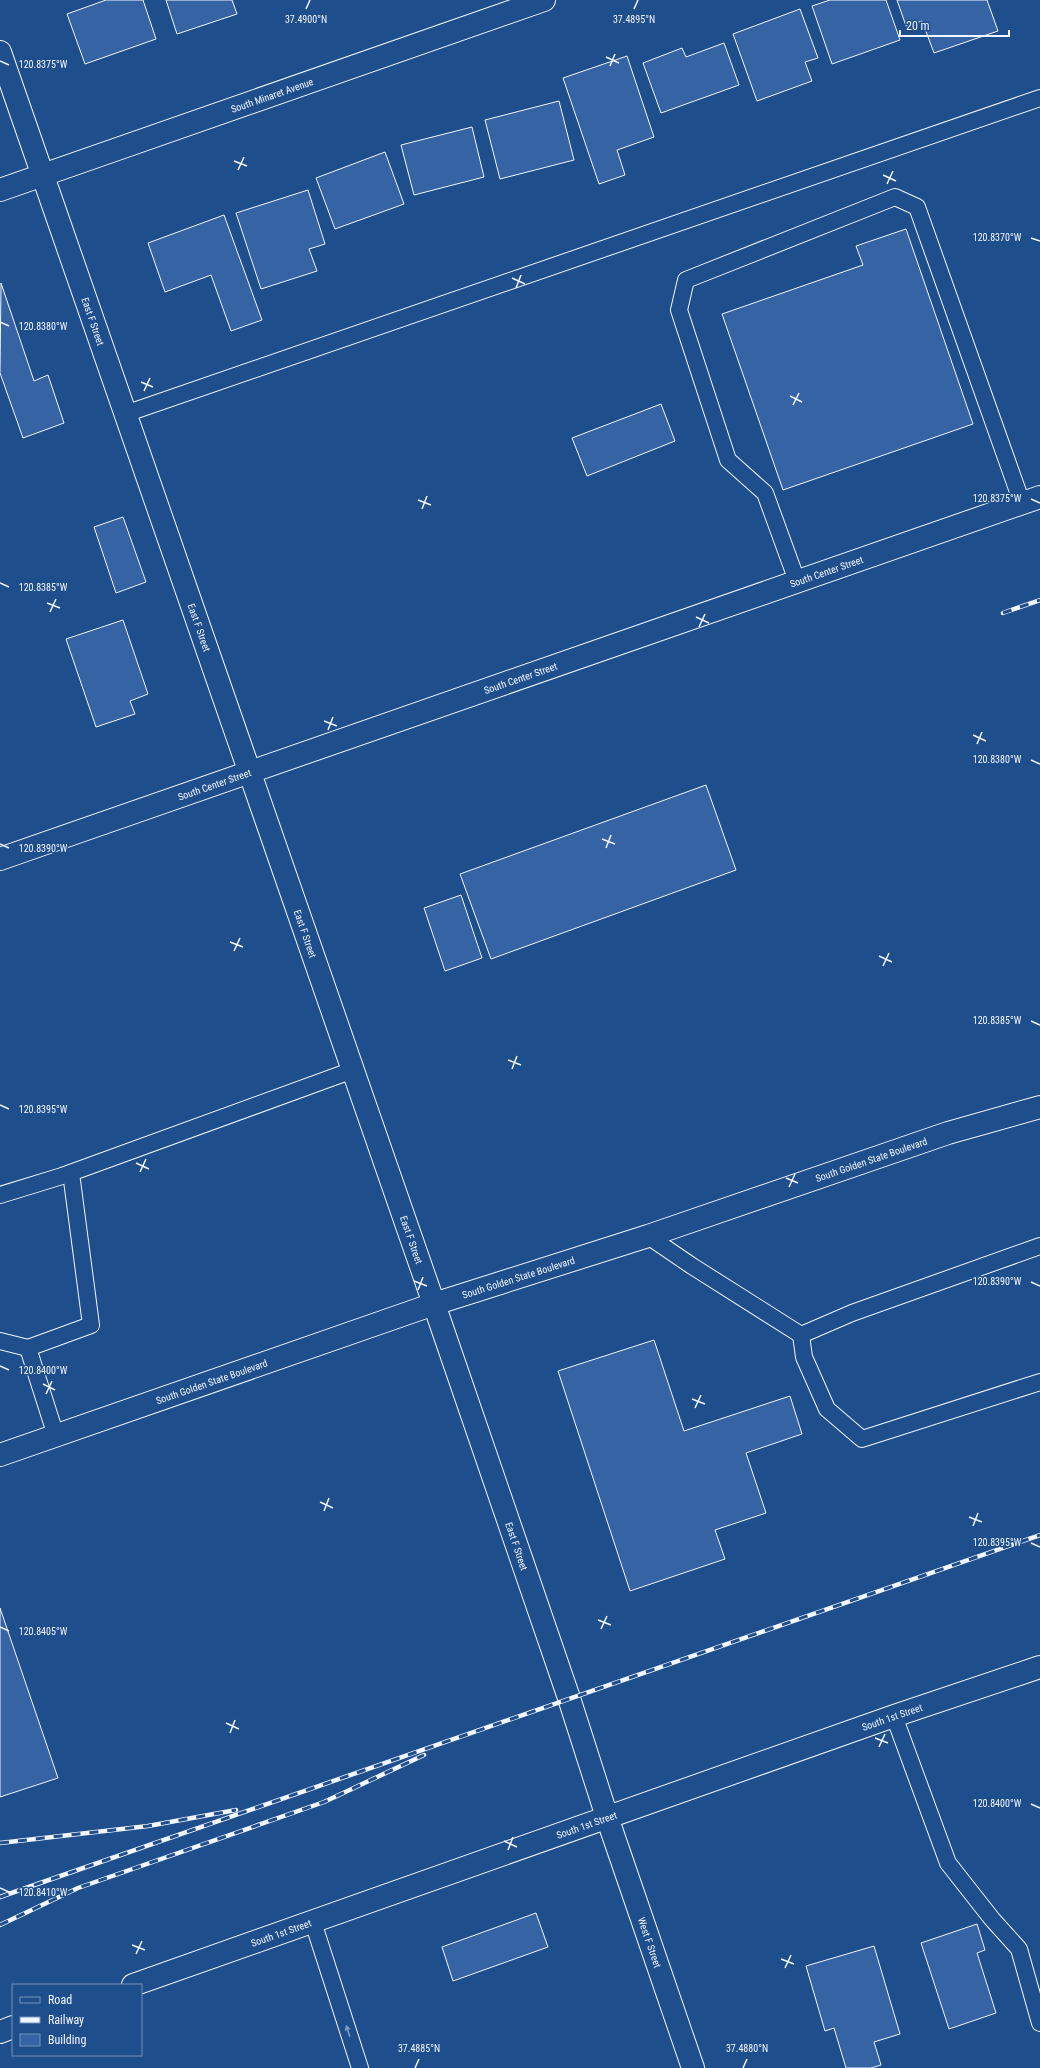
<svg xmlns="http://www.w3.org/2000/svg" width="1040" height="2068" font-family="'Roboto Condensed',sans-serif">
	<rect width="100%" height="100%" fill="#1f4e8c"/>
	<g fill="#3563a3" stroke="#f2f6ff">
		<path d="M106,0H143L156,39L85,64L67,14Z"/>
		<path d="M166,0H232L237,14L177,34Z"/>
		<path d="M830,0H886L900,40L832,64L812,6Z"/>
		<path d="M897,0H987L998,31L934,53L922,21L906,26Z"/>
		<path d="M800,9L818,58L805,62L812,81L757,101L733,34Z"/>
		<path d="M724,43L739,85L661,113L643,63L682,48L686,57Z"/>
		<path d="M627,56L654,137L617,150L625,175L599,184L563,78Z"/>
		<path d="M559,101L574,160L500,179L485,120Z"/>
		<path d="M472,127L484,177L414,195L401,145Z"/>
		<path d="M385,152L404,204L335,229L316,178Z"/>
		<path d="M308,190L325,244L309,249L317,271L261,289L236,213Z"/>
		<path d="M224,215L262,320L231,331L211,275L165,292L148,243Z"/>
		<path d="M906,229L973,424L783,490L722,314L863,265L856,246Z"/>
		<path d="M1,283L34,381L48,375L64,423L23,438L0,373Z"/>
		<path d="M661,404L675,441L587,476L572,438Z"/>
		<path d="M123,517L146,582L116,593L94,527Z"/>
		<path d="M123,620L148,694L130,701L135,714L96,727L66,639Z"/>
		<path d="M706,785L736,870L491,959L460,874Z"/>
		<path d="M461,895L482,958L445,971L424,908Z"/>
		<path d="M654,1340L684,1431L790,1396L802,1434L746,1453L766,1513L715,1530L725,1559L630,1591L558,1371Z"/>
		<path d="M0,1608L58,1778L0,1797Z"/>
		<path d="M536,1913L548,1947L453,1981L442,1947Z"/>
		<path d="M977,1924L985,1950L977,1953L996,2013L949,2029L921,1943Z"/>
		<path d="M874,1946L900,2034L874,2042L881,2065L871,2068H846L834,2028L825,2031L806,1966Z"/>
	</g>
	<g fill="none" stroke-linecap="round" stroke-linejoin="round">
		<g stroke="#f2f6ff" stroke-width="18">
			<g id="lane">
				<path d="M125,414L1040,98"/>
				<path d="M797,581L765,493L728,460L679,310L686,280L895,197L917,207L1022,503"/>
				<path d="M0,1195L62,1176L353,1070"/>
				<path d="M648,1236L692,1266L801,1335"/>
				<path d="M801,1335L804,1357L827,1409L862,1439L1040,1382"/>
				<path d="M801,1335L852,1313L1040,1246"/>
				<path d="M0,1341L28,1348"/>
				<path d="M56,1436L28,1348L91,1325L71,1173"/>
				<path d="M894,1716L948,1863L992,1919L1019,1949L1040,2023"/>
				<path d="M313,1922L360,2068"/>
			</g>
		</g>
		<g stroke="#f2f6ff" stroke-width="24">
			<g id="street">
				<path id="s1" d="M0,52L434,1304L569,1698L607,1817L693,2068"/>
				<path id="s2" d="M0,190L544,0"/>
				<path id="s3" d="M0,859L1040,497"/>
			</g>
		</g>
		<g stroke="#f2f6ff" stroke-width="24">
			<g id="secondary">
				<path id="s4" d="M0,1455L434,1304L648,1236L948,1133L1040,1107"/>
				<path id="s5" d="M133,1985L894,1716L1040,1667"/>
				<path d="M0,2032L13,2027"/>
			</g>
		</g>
		<use href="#lane" stroke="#1f4e8c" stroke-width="16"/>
		<use href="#street" stroke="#1f4e8c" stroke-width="22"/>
		<use href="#secondary" stroke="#1f4e8c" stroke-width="22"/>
		<g stroke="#f2f6ff" stroke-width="4.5">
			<g id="rail">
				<path d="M1003,613L1040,600"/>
				<path d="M0,1843L148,1826L236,1810"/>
				<path d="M0,1897L1040,1535"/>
				<path d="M0,1925L78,1888L324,1802L424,1755"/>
			</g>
		</g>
		<use href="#rail" stroke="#1f4e8c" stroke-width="3" stroke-dasharray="9" stroke-linecap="butt"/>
	</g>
	<defs><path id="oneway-solid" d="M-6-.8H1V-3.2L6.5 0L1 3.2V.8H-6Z"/></defs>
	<use fill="#7e9ac0" href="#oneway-solid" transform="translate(348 2031) rotate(-108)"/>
	<path fill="none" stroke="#f2f6ff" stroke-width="1.5" d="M306,9L310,0M634,9L638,0M606,57L619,63M0,61L9,65M610,66L615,54M234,161L247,166M238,170L244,157M883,175L896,181M887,184L893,171M1031,238L1040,241M512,278L525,284M516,288L521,275M0,322L9,326M141,382L153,387M144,391L150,378M790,396L802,402M793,405L799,393M1031,499L1040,503M418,500L431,505M422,509L427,496M0,583L9,587M47,603L60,608M50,612L56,599M696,617L709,623M699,627L705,614M324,721L337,726M328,730L333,717M973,735L986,741M977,744L982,732M1031,760L1040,764M602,839L615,844M0,844L9,848M606,848L611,835M230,942L243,947M234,951L240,938M879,956L892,962M883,966L889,953M1031,1021L1040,1025M508,1060L521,1065M512,1069L517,1056M0,1105L9,1109M136,1163L149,1169M140,1172L146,1159M786,1178L798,1183M789,1187L795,1174M414,1281L427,1286M1031,1282L1040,1286M418,1290L423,1277M0,1366L9,1370M43,1384L55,1390M46,1394L52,1381M692,1399L705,1404M695,1408L701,1395M320,1502L333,1508M324,1511L329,1498M969,1517L982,1522M973,1526L978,1513M1031,1543L1040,1547M598,1620L611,1625M0,1627L9,1631M601,1629L607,1616M226,1723L239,1729M230,1733L235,1720M875,1738L888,1743M879,1747L885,1734M1031,1804L1040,1808M504,1841L517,1847M508,1850L513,1837M0,1888L9,1892M132,1945L145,1950M136,1954L142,1941M781,1959L794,1964M785,1968L791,1955M415,2068L419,2059M743,2068L747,2059"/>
	<g text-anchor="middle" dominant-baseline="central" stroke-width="3" stroke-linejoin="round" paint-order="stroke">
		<g font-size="10" fill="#f2f6ff" stroke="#1f4e8c">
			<text stroke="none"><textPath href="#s2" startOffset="288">South Minaret Avenue</textPath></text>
			<text stroke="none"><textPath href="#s1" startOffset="285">East F Street</textPath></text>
			<text stroke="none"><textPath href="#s3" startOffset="875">South Center Street</textPath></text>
			<text stroke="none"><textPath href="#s1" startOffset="609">East F Street</textPath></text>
			<text stroke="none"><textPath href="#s3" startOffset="551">South Center Street</textPath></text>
			<text stroke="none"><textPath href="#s3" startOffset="227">South Center Street</textPath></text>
			<text stroke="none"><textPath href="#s1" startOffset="933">East F Street</textPath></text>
			<text stroke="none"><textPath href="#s4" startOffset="920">South Golden State Boulevard</textPath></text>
			<text stroke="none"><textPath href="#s1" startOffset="1257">East F Street</textPath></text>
			<text stroke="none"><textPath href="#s4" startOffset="548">South Golden State Boulevard</textPath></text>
			<text stroke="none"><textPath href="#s4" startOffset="224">South Golden State Boulevard</textPath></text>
			<text stroke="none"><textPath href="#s1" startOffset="1581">East F Street</textPath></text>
			<text stroke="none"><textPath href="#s5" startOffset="805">South 1st Street</textPath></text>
			<text stroke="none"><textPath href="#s5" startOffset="481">South 1st Street</textPath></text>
			<text stroke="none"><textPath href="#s5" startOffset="157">South 1st Street</textPath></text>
			<text stroke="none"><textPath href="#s1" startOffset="1999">West F Street</textPath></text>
		</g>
	</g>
	<g font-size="10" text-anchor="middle" fill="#f2f6ff" stroke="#1f4e8c" stroke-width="3" stroke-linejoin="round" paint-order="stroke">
		<text x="306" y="23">37.4900°N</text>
		<text x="634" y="23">37.4895°N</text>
		<text x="43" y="68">120.8375°W</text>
		<text x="997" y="241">120.8370°W</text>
		<text x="43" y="330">120.8380°W</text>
		<text x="997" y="502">120.8375°W</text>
		<text x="43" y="591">120.8385°W</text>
		<text x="997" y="763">120.8380°W</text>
		<text x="43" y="852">120.8390°W</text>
		<text x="997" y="1024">120.8385°W</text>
		<text x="43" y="1113">120.8395°W</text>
		<text x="997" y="1285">120.8390°W</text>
		<text x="43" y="1374">120.8400°W</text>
		<text x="997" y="1546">120.8395°W</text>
		<text x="43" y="1635">120.8405°W</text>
		<text x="997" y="1807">120.8400°W</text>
		<text x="43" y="1896">120.8410°W</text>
		<text x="419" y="2052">37.4885°N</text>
		<text x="747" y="2052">37.4880°N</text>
	</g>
	<rect x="12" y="1984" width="130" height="72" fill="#1f4e8c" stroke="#7391ba"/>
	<rect x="20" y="1997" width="20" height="6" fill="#1f4e8c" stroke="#7391ba"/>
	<text x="48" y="2004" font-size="12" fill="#f2f6ff">Road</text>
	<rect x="20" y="2017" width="20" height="6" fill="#f2f6ff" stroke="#7391ba"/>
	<text x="48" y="2024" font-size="12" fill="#f2f6ff">Railway</text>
	<rect x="20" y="2034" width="20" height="12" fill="#3563a3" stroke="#7391ba"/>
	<text x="48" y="2044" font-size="12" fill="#f2f6ff">Building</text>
	<path d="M900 30v6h109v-6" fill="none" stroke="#f2f6ff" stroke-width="2"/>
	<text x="906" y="30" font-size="12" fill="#f2f6ff" stroke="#1f4e8c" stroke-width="3" paint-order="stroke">20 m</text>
</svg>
